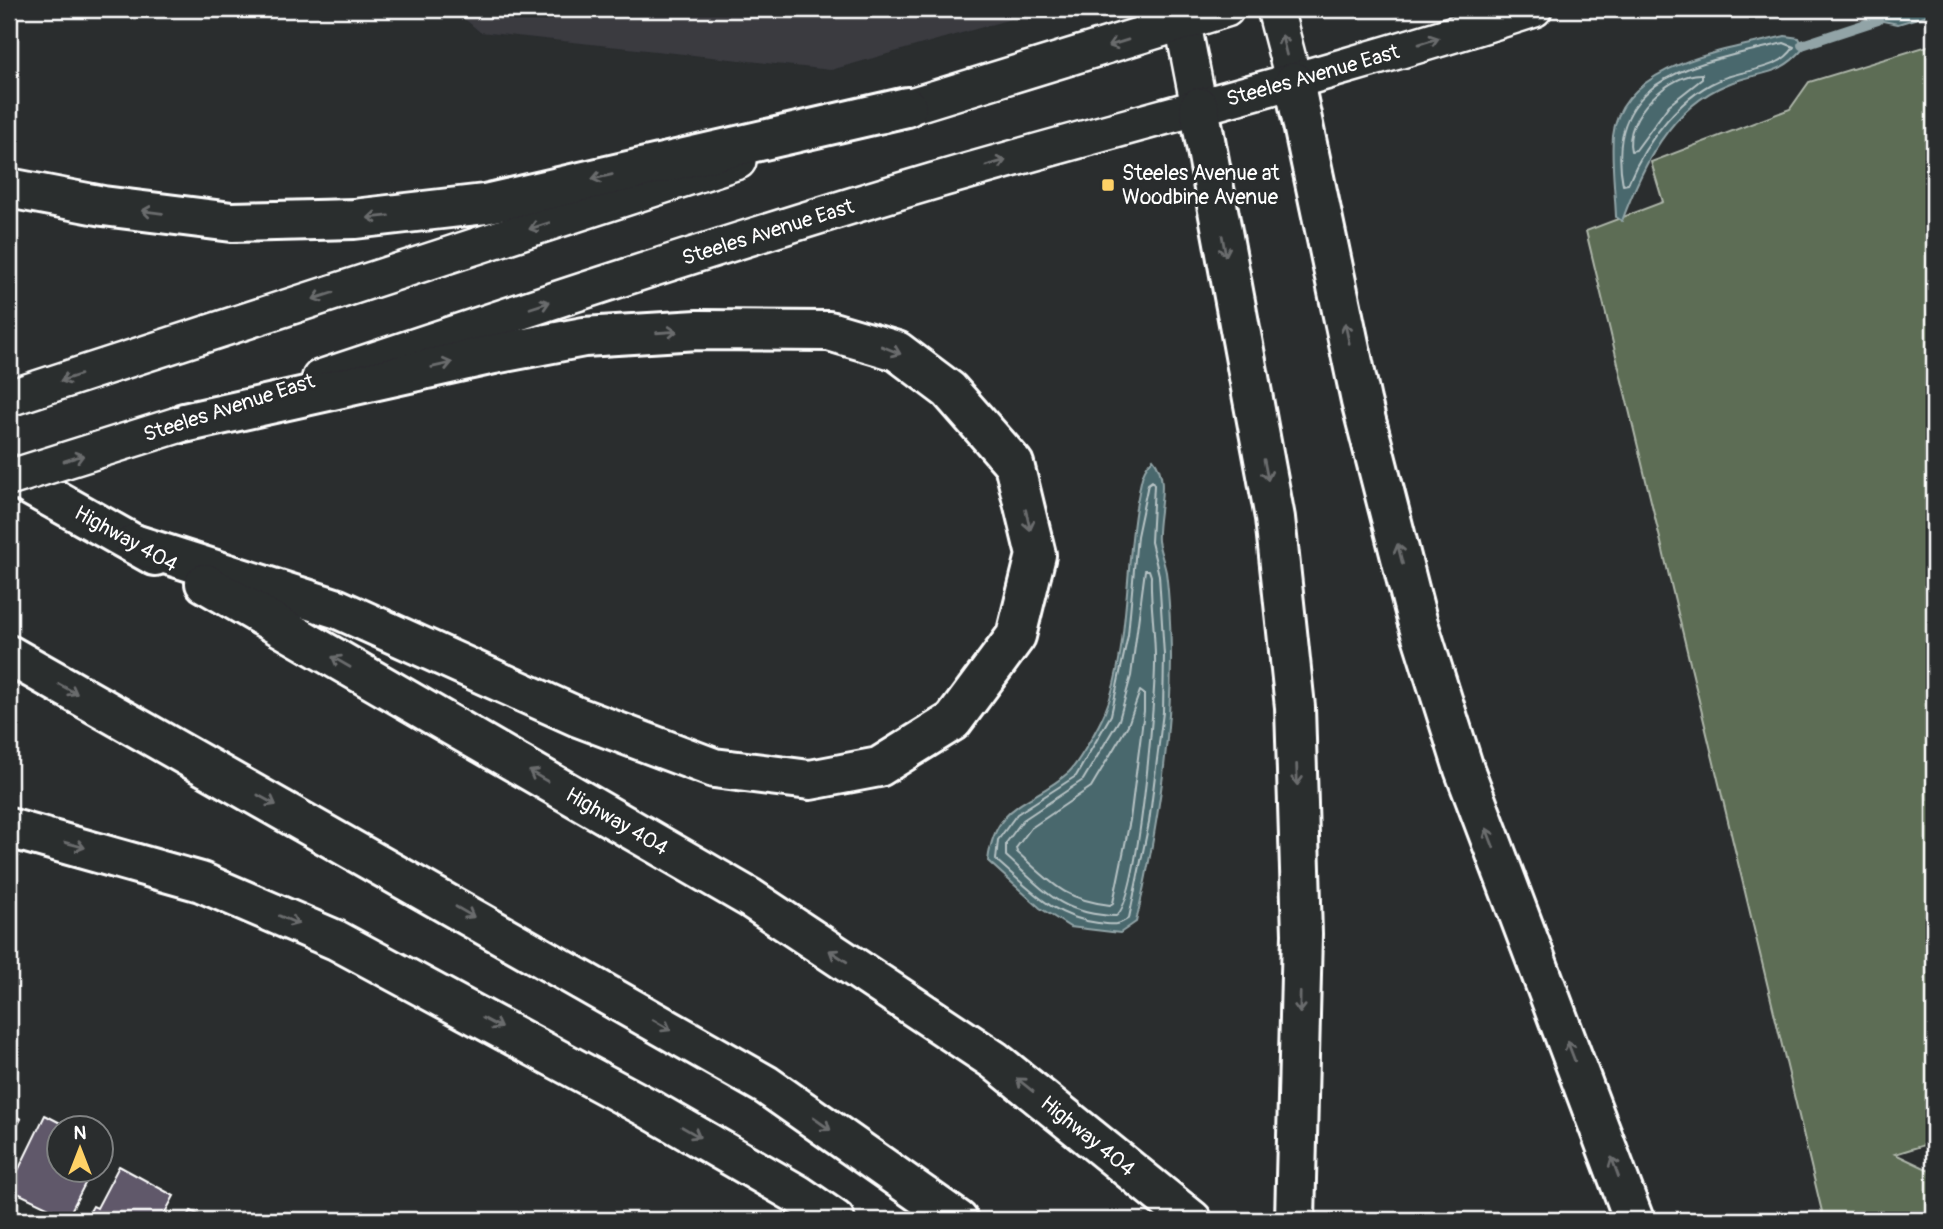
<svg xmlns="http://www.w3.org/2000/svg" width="1943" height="1229" font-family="Pangolin,sans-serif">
	<rect width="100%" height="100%" fill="#2a2d2e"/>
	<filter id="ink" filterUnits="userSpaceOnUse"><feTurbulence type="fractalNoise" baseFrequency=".0143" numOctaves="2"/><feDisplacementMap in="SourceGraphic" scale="14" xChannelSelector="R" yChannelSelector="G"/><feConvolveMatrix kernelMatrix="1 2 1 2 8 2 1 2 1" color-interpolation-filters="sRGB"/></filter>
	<g filter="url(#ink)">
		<path fill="#3a3a40" d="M453,9H1046L831,70L480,32Z"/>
		<path fill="#5d6d55" stroke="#aeb6aa" stroke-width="2" d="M1934,44V1142L1895,1154L1929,1170L1934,1186V1220H1824L1586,231L1663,202L1651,162L1790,109L1809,82Z"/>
		<g fill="#4a686d" stroke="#92a4a7" stroke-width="2">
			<path d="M1880,9H1934V13L1898,24L1878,20L1874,14Z"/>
			<path d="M1785,36L1799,38L1804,48C1777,79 1761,70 1728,84C1670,107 1642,167 1622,221L1616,217C1615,191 1611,162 1613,136C1621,63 1728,50 1785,36Z"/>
			<path d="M1153,459C1171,479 1156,515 1158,541C1160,552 1164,562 1166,572C1169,594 1171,635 1171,658C1171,746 1156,836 1136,922L1120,933L1070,927L1040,908L988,861C995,801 1032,805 1069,772C1079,762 1099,726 1105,712C1129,654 1125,566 1137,502C1141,485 1140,471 1153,459Z"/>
		</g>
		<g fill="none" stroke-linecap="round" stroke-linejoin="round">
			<g stroke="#b7c3c5" stroke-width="2">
				<path d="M1784,43L1794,47C1781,69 1750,69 1727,77C1681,93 1646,141 1628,184L1623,185C1602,73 1702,63 1784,43Z"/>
				<path d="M1702,74V79L1669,105L1636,150L1631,151C1623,117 1669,73 1702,74Z"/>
				<path d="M1152,481L1154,485L1151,542L1159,575L1164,655L1163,712L1149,823L1129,918C1118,926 1112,925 1098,923C1052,917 1030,889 996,860L998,840L1017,814L1076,776L1111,715L1128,635L1137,536L1148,484Z"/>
				<path d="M1145,570H1149L1151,576C1150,603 1155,630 1155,657C1156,692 1139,901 1116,916C1060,914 1045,891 1006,856V843L1023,820L1083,780L1119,720L1131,676Z"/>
				<path d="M1140,691L1144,694V711L1130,820L1113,903L1110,905C1062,899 1052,883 1017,852L1016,848L1031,828L1091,787L1128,725Z"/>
			</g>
			<path stroke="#92a4a7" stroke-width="10" d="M1802,45L1878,20"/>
		</g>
		<g fill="#60596b" stroke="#fff" stroke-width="2">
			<path d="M9,1113L21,1119L10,1139L9,1138Z"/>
			<path d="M45,1115L70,1128H60V1170H92L68,1217L9,1189Z"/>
			<path d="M119,1166L174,1196L161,1220H85L93,1206L97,1208Z"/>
			<path d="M191,1211L209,1220H186Z"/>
		</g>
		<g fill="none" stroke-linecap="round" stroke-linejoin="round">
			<g stroke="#fff" stroke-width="40">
				<g id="secondary">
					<path d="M1180,9L1199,107"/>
					<path d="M1275,9L1294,82"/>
					<path d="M881,115L1226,9"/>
					<path id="s1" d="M320,378C524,310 728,242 934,181C1134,123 1336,73 1534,9"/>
					<path d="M9,398L738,161"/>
				</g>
			</g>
			<g stroke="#fff" stroke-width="44">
				<g id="motorway">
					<path d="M1294,82L1361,401L1417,620L1464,769L1634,1220"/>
					<path d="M1199,107L1275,518L1295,707L1302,934L1295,1220"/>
					<path d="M9,188L103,206L232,222L354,219L485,204L907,107"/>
					<path d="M9,474L155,556"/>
					<path d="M134,544L338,609L578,717L714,768L810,780L879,767L953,721L1016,636L1036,555L1014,464L949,390L897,351L829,331L698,330L584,337L494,354L184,423"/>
					<path id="s2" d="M205,583L750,898L994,1060L1192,1220"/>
					<path d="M9,655L766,1085L958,1220"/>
					<path d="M9,828L201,882L336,940L648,1108L797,1194L835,1220"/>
				</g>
			</g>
			<use href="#secondary" stroke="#2a2d2e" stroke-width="35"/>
			<use href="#motorway" stroke="#2a2d2e" stroke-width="38"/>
			<g stroke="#fff" stroke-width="40" stroke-linecap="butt">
				<path id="secondary-bridge" d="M9,478L184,423"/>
			</g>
			<use href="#secondary-bridge" stroke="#2a2d2e" stroke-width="35"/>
		</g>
		<defs><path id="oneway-shaft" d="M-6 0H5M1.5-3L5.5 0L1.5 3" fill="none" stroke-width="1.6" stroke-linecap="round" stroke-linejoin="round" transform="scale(1.75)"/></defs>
		<g stroke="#6a6c6d">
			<use href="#oneway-shaft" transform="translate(1429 41) rotate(-17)"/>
			<use href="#oneway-shaft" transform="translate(1118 43) rotate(163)"/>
			<use href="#oneway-shaft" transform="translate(1284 45) rotate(-104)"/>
			<use href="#oneway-shaft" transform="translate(996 163) rotate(-16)"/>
			<use href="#oneway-shaft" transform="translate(602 177) rotate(167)"/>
			<use href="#oneway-shaft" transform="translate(152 212) rotate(-173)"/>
			<use href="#oneway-shaft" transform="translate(378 217) rotate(174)"/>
			<use href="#oneway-shaft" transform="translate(539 226) rotate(162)"/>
			<use href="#oneway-shaft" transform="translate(1224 246) rotate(80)"/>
			<use href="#oneway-shaft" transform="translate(323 296) rotate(162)"/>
			<use href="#oneway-shaft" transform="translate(540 305) rotate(-18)"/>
			<use href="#oneway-shaft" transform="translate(667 332) rotate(-4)"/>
			<use href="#oneway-shaft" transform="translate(1347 333) rotate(-102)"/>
			<use href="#oneway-shaft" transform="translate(891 350) rotate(22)"/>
			<use href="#oneway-shaft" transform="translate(442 365) rotate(-13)"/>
			<use href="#oneway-shaft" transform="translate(70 378) rotate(162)"/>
			<use href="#oneway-shaft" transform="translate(74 458) rotate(-17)"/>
			<use href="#oneway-shaft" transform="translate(1266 470) rotate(79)"/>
			<use href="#oneway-shaft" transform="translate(1028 520) rotate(77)"/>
			<use href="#oneway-shaft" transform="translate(1400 554) rotate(-104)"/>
			<use href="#oneway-shaft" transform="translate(341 662) rotate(-150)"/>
			<use href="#oneway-shaft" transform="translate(68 689) rotate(29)"/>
			<use href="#oneway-shaft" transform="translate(1297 775) rotate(88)"/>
			<use href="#oneway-shaft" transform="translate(538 776) rotate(-150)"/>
			<use href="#oneway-shaft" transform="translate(267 800) rotate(29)"/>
			<use href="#oneway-shaft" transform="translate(1490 838) rotate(-111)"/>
			<use href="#oneway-shaft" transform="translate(75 845) rotate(15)"/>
			<use href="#oneway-shaft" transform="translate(465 912) rotate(30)"/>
			<use href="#oneway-shaft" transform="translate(289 920) rotate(23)"/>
			<use href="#oneway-shaft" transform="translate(838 956) rotate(-147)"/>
			<use href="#oneway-shaft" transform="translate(1300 1003) rotate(91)"/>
			<use href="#oneway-shaft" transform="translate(492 1023) rotate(28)"/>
			<use href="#oneway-shaft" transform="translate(662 1025) rotate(30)"/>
			<use href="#oneway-shaft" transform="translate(1571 1051) rotate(-111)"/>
			<use href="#oneway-shaft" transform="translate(1025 1085) rotate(-141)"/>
			<use href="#oneway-shaft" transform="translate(822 1124) rotate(35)"/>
			<use href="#oneway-shaft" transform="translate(691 1132) rotate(30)"/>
			<use href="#oneway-shaft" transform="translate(1615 1167) rotate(-110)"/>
		</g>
	</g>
	<rect fill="#ffd166" stroke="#2a2d2e" stroke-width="2.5" x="1101" y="178" width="14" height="14" rx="3.5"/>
	<g text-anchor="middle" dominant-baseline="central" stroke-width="6" stroke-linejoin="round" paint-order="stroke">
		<g font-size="21" fill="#fff" stroke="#2a2d2e">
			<text stroke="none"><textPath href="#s1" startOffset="1038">Steeles Avenue East</textPath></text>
			<text stroke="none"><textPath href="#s1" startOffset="471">Steeles Avenue East</textPath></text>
			<text transform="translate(229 408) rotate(-18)">Steeles Avenue East</text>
			<text transform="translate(126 539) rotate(29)">Highway 404</text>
			<text stroke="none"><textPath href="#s2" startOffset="476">Highway 404</textPath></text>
			<text stroke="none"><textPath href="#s2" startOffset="1043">Highway 404</textPath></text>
		</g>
		<g font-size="21" fill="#fff" stroke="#2a2d2e" text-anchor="start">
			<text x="1122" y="173">Steeles Avenue at<tspan x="1122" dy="24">Woodbine Avenue</tspan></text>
		</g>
	</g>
	<rect width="1943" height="1229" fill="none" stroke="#2a2d2e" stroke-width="35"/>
	<rect x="18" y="18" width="1908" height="1194" fill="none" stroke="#fff" stroke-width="2.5" filter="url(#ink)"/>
	<g transform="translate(80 1149)"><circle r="33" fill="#2a2d2e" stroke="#7f8182" stroke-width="2"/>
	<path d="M0-5L12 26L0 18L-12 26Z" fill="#ffd166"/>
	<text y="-10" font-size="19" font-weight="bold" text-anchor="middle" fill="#ffffff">N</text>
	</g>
</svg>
